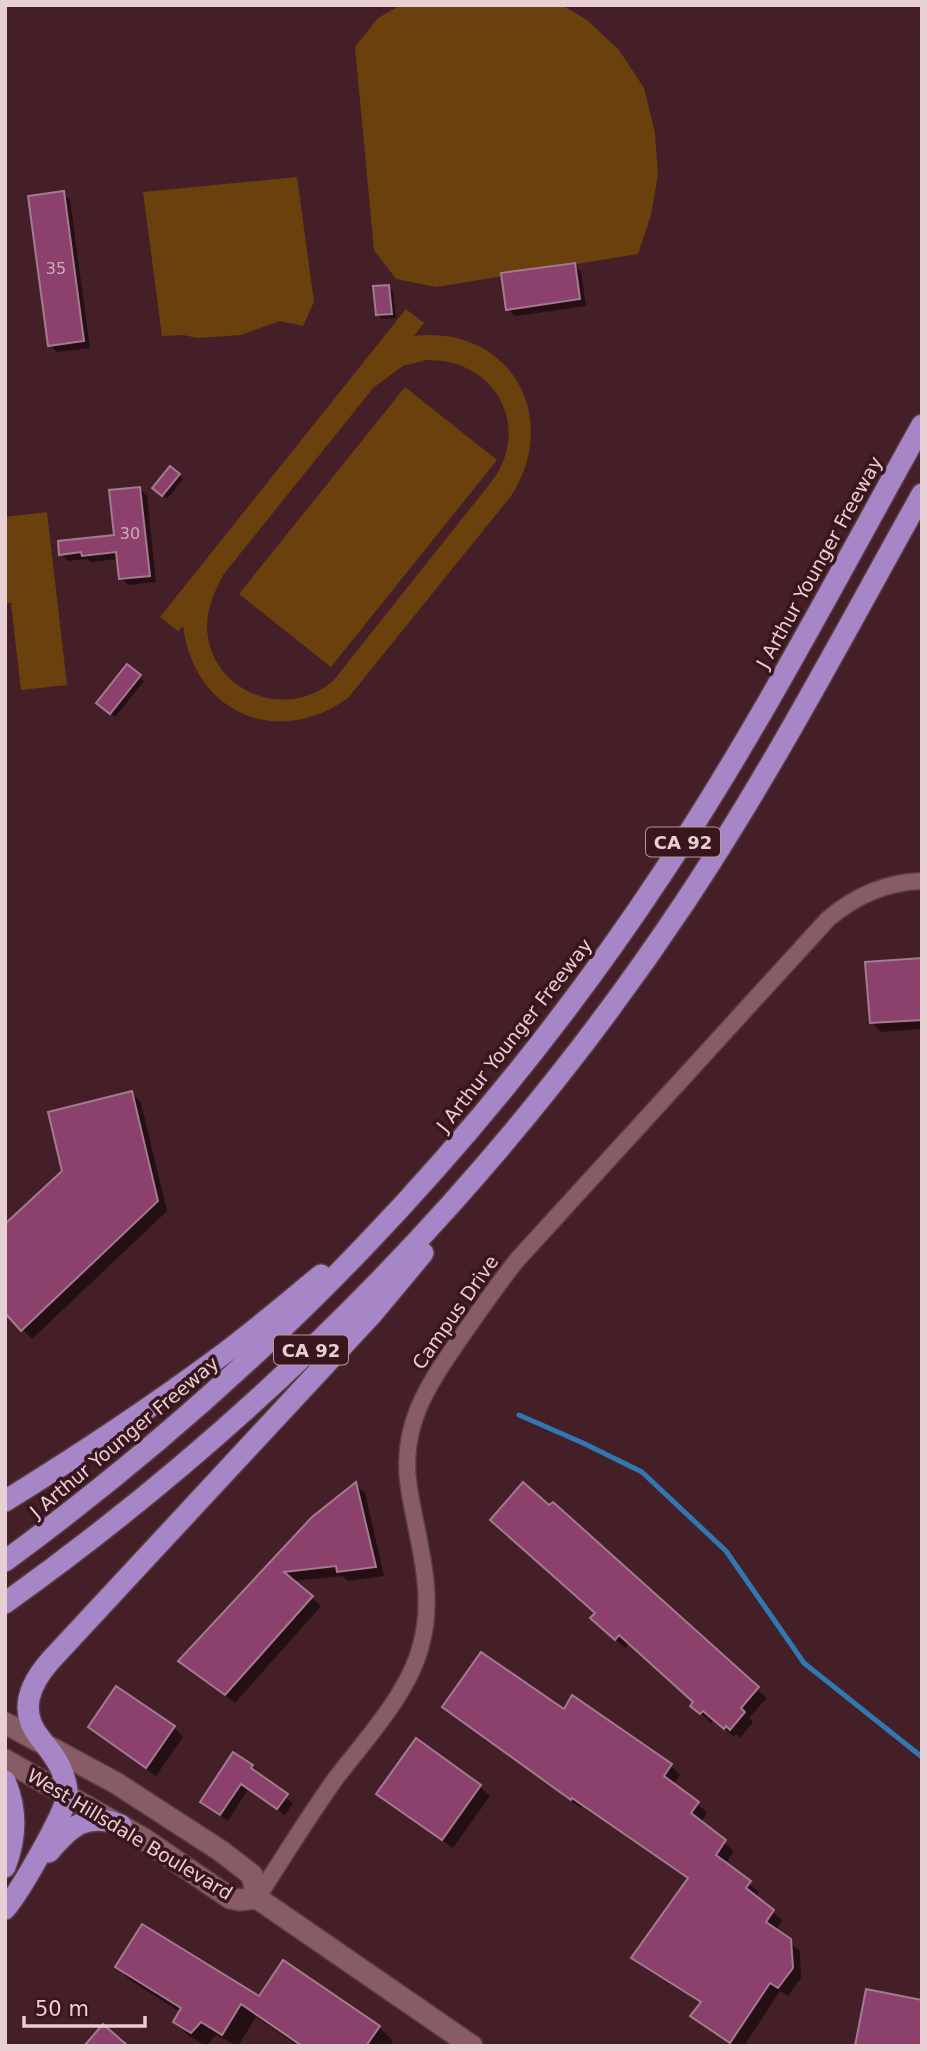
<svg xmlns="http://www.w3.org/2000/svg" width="927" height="2051" font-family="'DejaVu Sans',sans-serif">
	<rect width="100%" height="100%" fill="#441f27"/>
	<g fill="#6a410d" fill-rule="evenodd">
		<path d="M401,5H562L587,20L619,50L644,88L655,133L658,175L651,215L638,254L436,287L396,279L374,250L355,47L378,18Z"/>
		<path d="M297,177L314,302L303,326L280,321L241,335L198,338L183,335L162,336L143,192Z"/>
		<path d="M406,309L424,323L414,336C510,325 562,417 511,496L348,698C277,749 194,713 183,626L178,631L160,617ZM426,360C494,358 533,425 492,481L333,681C285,722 208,691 207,626C207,607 215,591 223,575L374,387L403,366Z"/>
		<path d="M405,387L497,460L331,667L239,594Z"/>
		<path d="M47,512L67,685L21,690L11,603H5V517Z"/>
	</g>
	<g fill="#0007">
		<path d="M63,193L70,200L90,348L57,352L50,345Z"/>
		<path d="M574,265L581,272L586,306L515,316L508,309Z"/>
		<path d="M388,287L393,291L396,318L382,319L378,315Z"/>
		<path d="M170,468L183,479L167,499L159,492Z"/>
		<path d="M140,489L147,496L156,582L128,585L121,578L119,559L91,562L87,559L68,561L61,554L116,536Z"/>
		<path d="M139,677L144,681L115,717L103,707Z"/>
		<path d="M922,960V1029L881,1032L872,1023Z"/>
		<path d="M132,1093L141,1103L167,1211L32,1339L5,1311L64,1171Z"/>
		<path d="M355,1484L365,1493L384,1576L348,1581L343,1576L292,1581L321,1606L235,1703L181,1661Z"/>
		<path d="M553,1504L767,1698L749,1718L753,1722L740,1738L736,1734L734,1737L714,1719L711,1723L693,1706L695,1703L629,1643L625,1648L602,1627L550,1507Z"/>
		<path d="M444,1706L564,1711L671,1766L680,1775L673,1785L707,1812L701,1823L734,1851L725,1864L759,1892L755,1897L782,1920L776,1931L800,1951L801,1978L788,1996L780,1991L744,2046H732L702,2025L693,2016L702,2004L643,1967L634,1958L689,1880L582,1806L581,1808L454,1716Z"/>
		<path d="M90,1727L174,1728L183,1737L156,1776L99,1736Z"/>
		<path d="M416,1741L480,1787L490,1796L453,1848L388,1803L379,1793Z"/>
		<path d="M252,1766L259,1773L257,1775L293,1803L285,1815L248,1789L228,1821L202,1802Z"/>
		<path d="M117,1967L379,2027L393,2041L390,2046H298L256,2017L238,2046L216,2035L206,2046L189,2036L175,2022L181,2012L131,1981Z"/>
	</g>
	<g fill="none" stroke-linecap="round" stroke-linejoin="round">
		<path stroke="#3177b0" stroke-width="5" d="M519,1415L583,1443L642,1472L726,1551L804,1663L922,1757"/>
	</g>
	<g fill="#8c416c" stroke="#a37a8f" stroke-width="2">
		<path d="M64,191L84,341L48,346L28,196Z"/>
		<path d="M575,263L580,299L506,310L501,273Z"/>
		<path d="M389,285L392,314L376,315L373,286Z"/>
		<path d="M170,466L180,474L162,496L152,488Z"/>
		<path d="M140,487L150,576L119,579L116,552L82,556L81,552L59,555L58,541L114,535L109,490Z"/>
		<path d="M127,664L141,675L110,714L96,703Z"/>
		<path d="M922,958V1020L870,1023L865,962Z"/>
		<path d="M132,1091L158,1201L21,1331L5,1313V1224L62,1171L48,1112Z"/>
		<path d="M356,1482L376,1567L337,1572L336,1566L284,1572L313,1596L225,1695L178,1661L312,1517Z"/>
		<path d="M523,1482L549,1505L553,1502L759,1687L741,1708L745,1712L730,1730L726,1726L724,1729L703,1711L700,1714L690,1706L693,1702L619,1635L615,1640L590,1618L595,1613L490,1520Z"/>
		<path d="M481,1652L564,1709L572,1695L672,1764L664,1776L699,1802L691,1813L726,1840L716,1855L751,1881L746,1888L774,1910L766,1922L791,1939L793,1968L778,1988L770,1983L730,2043L690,2016L701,2002L631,1958L688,1878L572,1798L571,1800L442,1707Z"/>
		<path d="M116,1686L175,1726L146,1768L88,1727Z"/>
		<path d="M416,1738L481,1785L442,1840L376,1794Z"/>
		<path d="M233,1752L253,1765L251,1768L288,1794L277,1809L241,1784L220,1815L200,1802Z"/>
		<path d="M142,1924L259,1996L283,1960L380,2026L366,2046H302L241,2004L222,2035L201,2022L191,2033L173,2022L181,2008L115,1967Z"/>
		<path d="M866,1989L922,2000V2046H855Z"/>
		<path d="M103,2024L128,2046H84Z"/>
	</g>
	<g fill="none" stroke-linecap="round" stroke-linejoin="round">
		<g stroke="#5b3b43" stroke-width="19">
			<path id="street" d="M257,1898C283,1858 308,1817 336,1778C366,1739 409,1693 421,1645C436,1592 417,1540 409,1488C399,1426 428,1385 461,1337C479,1311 497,1285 517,1260L828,919C855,896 886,882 922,881"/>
		</g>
		<g stroke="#5b3b43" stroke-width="24">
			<g id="secondary">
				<path d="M5,1723L116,1783L221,1851L252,1875L257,1898"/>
				<path d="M5,1760L144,1839L230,1898L239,1900L257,1898L472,2046"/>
			</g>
		</g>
		<g stroke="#5b3b43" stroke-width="24">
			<g id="highway">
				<path d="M5,1501C78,1456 149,1409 218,1358C253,1332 287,1303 321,1275"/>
				<path d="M5,1561C263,1372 486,1140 662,874C758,730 838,575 922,425"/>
				<path d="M5,1603C271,1413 502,1176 683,905C771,773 845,632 922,494"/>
				<path d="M5,1781C17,1809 16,1839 5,1867"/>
				<path d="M49,1852C71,1826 86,1812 121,1825"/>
				<path d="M5,1909C19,1893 65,1814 67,1795C68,1788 65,1780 63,1774C58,1759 49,1750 40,1738C18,1711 30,1684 50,1661L373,1313L423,1253"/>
			</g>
		</g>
		<use href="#street" stroke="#875c64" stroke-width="16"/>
		<use href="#secondary" stroke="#875c64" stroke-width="21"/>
		<use href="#highway" stroke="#a686c6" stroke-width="21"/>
	</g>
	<g text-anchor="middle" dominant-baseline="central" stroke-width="7" stroke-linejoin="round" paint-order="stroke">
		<g font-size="16" fill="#d1acb9">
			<text x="56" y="268">35</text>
			<text x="130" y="533">30</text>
		</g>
		<g fill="#39151e" stroke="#b4979d" stroke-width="2">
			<rect x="646" y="827.5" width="74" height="29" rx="5"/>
			<rect x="274" y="1335.5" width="74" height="29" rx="5"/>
		</g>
		<g font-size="18" font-weight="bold" fill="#e8cfd3">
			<text x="683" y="842">CA 92</text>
			<text x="311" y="1350">CA 92</text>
		</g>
		<g font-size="19" fill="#e8cfd3" stroke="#39151e">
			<text transform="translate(819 562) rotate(-61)">J Arthur Younger Freeway</text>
			<text transform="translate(514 1035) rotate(-52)">J Arthur Younger Freeway</text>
			<text transform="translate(455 1312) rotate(-55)">Campus Drive</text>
			<text transform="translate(124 1437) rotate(-40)">J Arthur Younger Freeway</text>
			<text transform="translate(130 1834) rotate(31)">West Hillsdale Boulevard</text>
		</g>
	</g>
	<rect width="927" height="2051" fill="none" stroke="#e8cfd3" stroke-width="14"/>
	<path d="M24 2016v10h121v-10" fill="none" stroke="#e8cfd3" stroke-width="3.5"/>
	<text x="35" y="2016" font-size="21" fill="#e8cfd3" stroke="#39151e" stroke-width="5" paint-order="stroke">50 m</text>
</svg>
